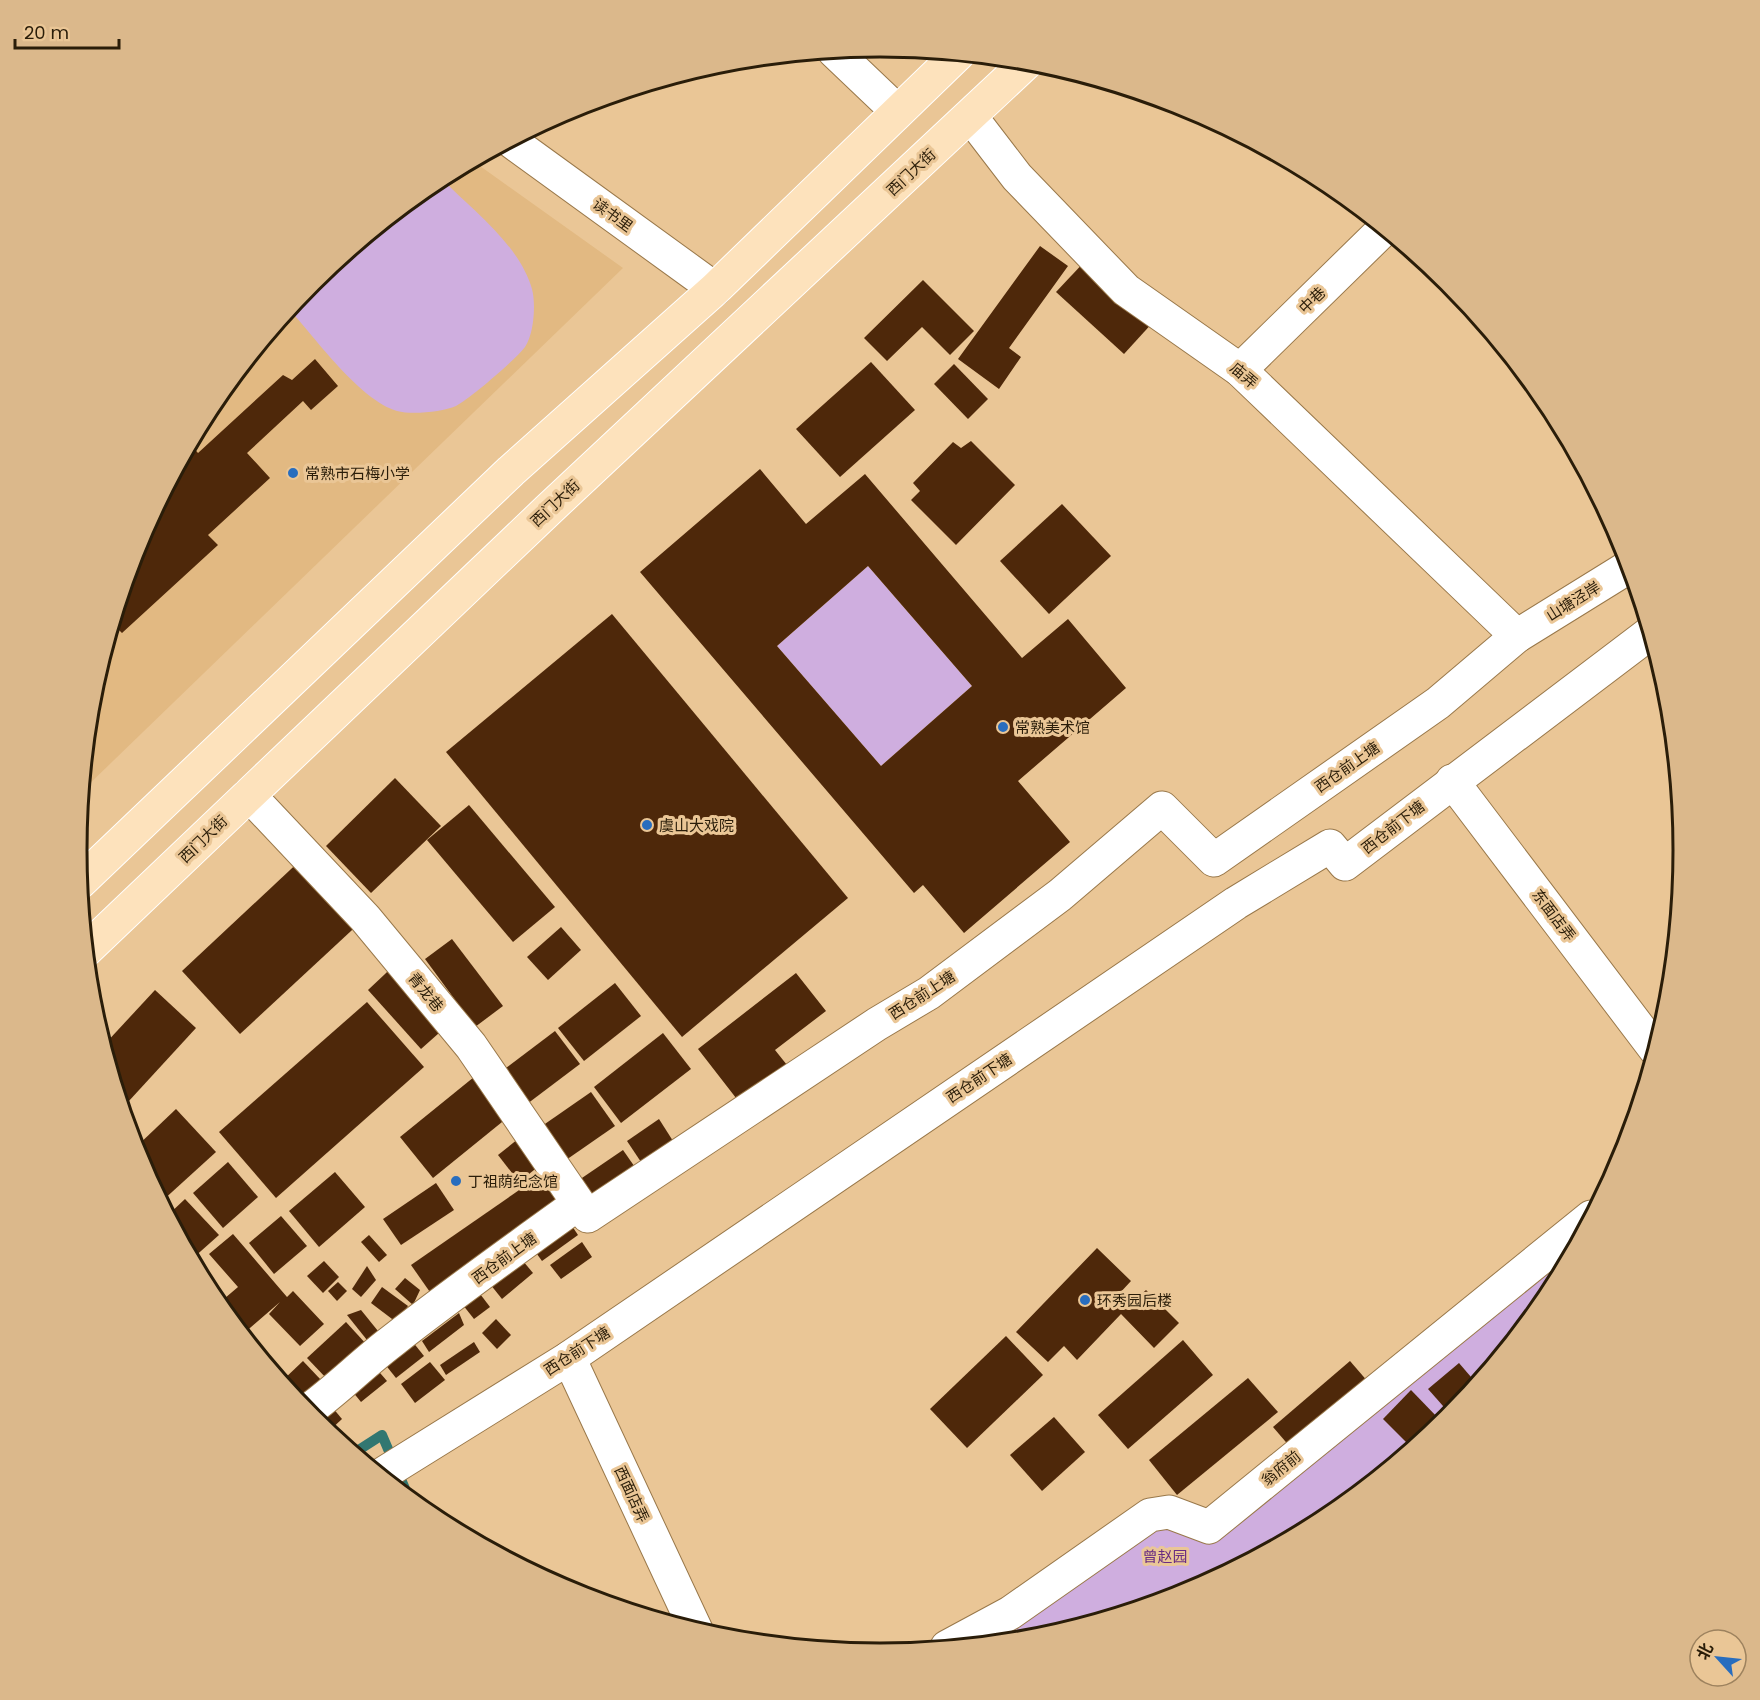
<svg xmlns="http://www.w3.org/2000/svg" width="1760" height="1700" font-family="Poppins,'Noto Sans SC',sans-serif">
	<rect width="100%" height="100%" fill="#eac696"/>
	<path fill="#e2b982" d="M473,161L623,268L82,791L92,693L138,542L212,403L312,282L434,182Z"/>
	<g fill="#cfaedf">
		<path d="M441,178C473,211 519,244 532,289C536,304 534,334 525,347C516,359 470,399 456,406C442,412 412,415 397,411C360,400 316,339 289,309L312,282Z"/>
		<path d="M868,566L972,686L881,766L777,646Z"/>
		<path d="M1577,1242L1548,1297L1448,1418L1326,1518L1187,1592L1036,1638L947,1647L1150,1515L1219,1534Z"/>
	</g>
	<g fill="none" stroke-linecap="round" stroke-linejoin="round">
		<path stroke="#327771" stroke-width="10" d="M354,1453L382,1435L409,1498"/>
	</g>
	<g fill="#4e280a" fill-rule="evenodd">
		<path d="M1040,246L1068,266L1009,348L1021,357L999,389L958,359Z"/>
		<path d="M1087,259L1155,320L1124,354L1056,292Z"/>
		<path d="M923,280L974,331L950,355L922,327L887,361L864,338Z"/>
		<path d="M315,359L338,386L311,410L303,401L247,453L270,478L208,535L218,545L122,633L113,624L138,542L190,444L198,453L283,375L292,380Z"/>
		<path d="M871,362L915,410L840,477L796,429Z"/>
		<path d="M954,364L988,399L968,419L934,384Z"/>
		<path d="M971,441L1015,485L956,545L911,500L920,491L913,483L953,442L961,448Z"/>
		<path d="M760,469L806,524L865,474L1022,658L1068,619L1126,688L1018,781L1070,842L964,933L923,885L914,893L640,572ZM868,566L972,686L881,766L777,646Z"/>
		<path d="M1062,504L1111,556L1049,614L1000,561Z"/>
		<path d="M612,614L848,898L682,1037L446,752Z"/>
		<path d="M395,778L441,826L371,893L326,846Z"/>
		<path d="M469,805L555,907L513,942L427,840Z"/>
		<path d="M306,855L365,918L240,1034L182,971Z"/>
		<path d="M561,927L581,950L548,980L527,957Z"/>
		<path d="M452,939L503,1006L475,1027L425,959Z"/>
		<path d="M403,957L457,1017L421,1049L368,990Z"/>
		<path d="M796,973L826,1011L775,1050L791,1070L743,1107L698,1049Z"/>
		<path d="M615,983L641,1016L584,1061L558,1028Z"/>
		<path d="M155,990L196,1028L128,1102L118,1093L104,1045Z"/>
		<path d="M367,1002L424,1067L276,1198L219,1132Z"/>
		<path d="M555,1031L580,1064L527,1104L502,1071Z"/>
		<path d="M663,1033L691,1069L621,1123L594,1087Z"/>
		<path d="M474,1077L507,1118L433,1178L400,1137Z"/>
		<path d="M591,1092L615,1126L566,1160L542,1126Z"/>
		<path d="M176,1109L216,1152L161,1202L135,1148Z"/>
		<path d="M659,1119L673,1141L641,1162L627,1141Z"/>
		<path d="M523,1135L544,1162L519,1182L498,1155Z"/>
		<path d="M623,1150L639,1173L595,1203L579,1180Z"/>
		<path d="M228,1162L258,1197L223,1228L193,1193Z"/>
		<path d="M551,1168L572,1198L432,1295L411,1265Z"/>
		<path d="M335,1172L365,1207L319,1247L289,1211Z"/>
		<path d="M436,1183L454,1210L401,1245L383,1219Z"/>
		<path d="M185,1199L219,1235L192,1259L168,1215Z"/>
		<path d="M281,1216L307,1246L274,1274L249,1243Z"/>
		<path d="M566,1217L578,1235L542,1261L529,1243Z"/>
		<path d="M233,1234L287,1297L293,1291L324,1324L300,1346L269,1314L280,1302L243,1334L218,1304L238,1287L209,1254Z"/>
		<path d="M369,1235L387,1255L379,1262L361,1242Z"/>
		<path d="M582,1242L592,1257L561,1279L550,1265Z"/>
		<path d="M1097,1248L1131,1281L1118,1295L1129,1306L1146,1290L1179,1323L1154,1348L1121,1314L1077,1360L1064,1346L1048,1362L1016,1332Z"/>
		<path d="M513,1249L533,1273L502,1299L482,1274Z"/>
		<path d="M324,1261L339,1277L323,1293L307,1276Z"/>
		<path d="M367,1266L376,1280L361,1297L352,1289Z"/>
		<path d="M405,1278L420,1290L413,1305L395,1289Z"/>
		<path d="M338,1282L347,1291L337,1301L328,1291Z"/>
		<path d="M471,1282L490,1307L474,1319L455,1295Z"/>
		<path d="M382,1287L408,1306L396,1322L371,1303Z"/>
		<path d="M361,1310L378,1331L367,1340L347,1315Z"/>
		<path d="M459,1313L464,1325L429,1352L422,1341Z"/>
		<path d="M496,1319L511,1335L497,1349L482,1333Z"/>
		<path d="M346,1322L367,1345L328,1380L307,1358Z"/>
		<path d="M404,1331L424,1356L396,1378L376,1353Z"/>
		<path d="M1006,1336L1043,1375L967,1448L930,1409Z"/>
		<path d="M1183,1340L1213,1375L1128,1449L1098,1415Z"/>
		<path d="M474,1342L480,1352L446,1375L440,1365Z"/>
		<path d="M258,1346L282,1371L277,1376L255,1349Z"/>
		<path d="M368,1359L387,1381L361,1402L343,1380Z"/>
		<path d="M303,1361L321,1380L298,1402L282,1381Z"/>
		<path d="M1350,1361L1369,1383L1291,1448L1273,1427Z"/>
		<path d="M430,1362L445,1380L415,1403L401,1384Z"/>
		<path d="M1459,1363L1477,1384L1451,1415L1428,1389Z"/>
		<path d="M1248,1378L1278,1412L1177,1495L1149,1460Z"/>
		<path d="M1411,1390L1440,1420L1412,1448L1383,1419Z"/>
		<path d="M327,1401L342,1419L328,1432L312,1418Z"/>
		<path d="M1054,1417L1085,1452L1042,1491L1010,1455Z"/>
	</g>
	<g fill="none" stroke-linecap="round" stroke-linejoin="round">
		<g stroke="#99784a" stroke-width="35">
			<g id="minor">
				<path d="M834,51L897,111"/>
				<path d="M971,117L1017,177L1126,290L1240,370L1517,636"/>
				<path d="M511,141L715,289"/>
				<path d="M1240,370L1384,229"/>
				<path d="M1452,781L1655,1049"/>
				<path d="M249,795L365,918L471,1046L581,1207"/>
				<path d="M569,1358L696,1630"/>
				<path d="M306,1412C337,1390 362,1364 391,1342C448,1297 508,1254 568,1211L581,1207L588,1216L877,1024L929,993L1060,895L1162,808L1214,860L1438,703L1517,636L1630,566"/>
				<path d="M381,1475L569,1358L1236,903L1330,846L1345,864L1650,633"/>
				<path d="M947,1647L1010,1613L1150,1515L1169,1512L1209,1527L1591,1217"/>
			</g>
		</g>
		<g stroke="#fff" stroke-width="35">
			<g id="major">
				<path d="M80,882L511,471L715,289L958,54"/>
				<path d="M86,950L548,510L1028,61"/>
			</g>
		</g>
		<use href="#minor" stroke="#fff" stroke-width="33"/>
		<use href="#major" stroke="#fde2bc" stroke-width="33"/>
	</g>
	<g fill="#286dbe" stroke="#eac696" stroke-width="2">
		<circle cx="293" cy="473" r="6"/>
		<circle cx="1003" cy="727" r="6"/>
		<circle cx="647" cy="825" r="6"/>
		<circle cx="456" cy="1181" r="6"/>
		<circle cx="1085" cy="1300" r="6"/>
	</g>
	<g text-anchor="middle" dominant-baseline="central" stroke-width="6" stroke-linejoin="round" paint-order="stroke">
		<g font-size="15" fill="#2a1d09" stroke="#eac696">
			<text transform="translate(911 172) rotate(-43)">西门大街</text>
			<text transform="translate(613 215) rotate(36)">读书里</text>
			<text transform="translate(1312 300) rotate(-44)">中巷</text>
			<text transform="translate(1244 375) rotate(41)">庙弄</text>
			<text transform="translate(555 503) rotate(-43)">西门大街</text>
			<text transform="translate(1573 601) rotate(-32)">山塘泾岸</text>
			<text transform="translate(1347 767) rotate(-35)">西仓前上塘</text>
			<text transform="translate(1393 827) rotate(-38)">西仓前下塘</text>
			<text transform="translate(203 839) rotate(-44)">西门大街</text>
			<text transform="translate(1554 915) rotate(53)">东面店弄</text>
			<text transform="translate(426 992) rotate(51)">青龙巷</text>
			<text transform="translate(922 995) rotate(-33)">西仓前上塘</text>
			<text transform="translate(979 1078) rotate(-34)">西仓前下塘</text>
			<text transform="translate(504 1258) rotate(-36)">西仓前上塘</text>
			<text transform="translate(577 1351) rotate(-33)">西仓前下塘</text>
			<text transform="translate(1281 1468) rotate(-39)">翁府前</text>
			<text transform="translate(632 1494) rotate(65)">西面店弄</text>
		</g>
		<g font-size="15" fill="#2a1d09" stroke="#eac696" text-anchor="start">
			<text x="305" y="473">常熟市石梅小学</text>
			<text x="1015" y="727">常熟美术馆</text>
			<text x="659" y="825">虞山大戏院</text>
			<text x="468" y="1181">丁祖荫纪念馆</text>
			<text x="1097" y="1300">环秀园后楼</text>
		</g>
		<g font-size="15" fill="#692c82" stroke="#eac696">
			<text x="1165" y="1556">曾赵园</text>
		</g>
	</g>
	<path d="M0 0H1760V1700H0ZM87 850a793 793 0 1 1 1586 0a793 793 0 1 1-1586 0Z" fill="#dbb88b" fill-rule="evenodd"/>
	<path fill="none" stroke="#2a1d09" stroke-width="3" d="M87 850a793 793 0 1 1 1586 0a793 793 0 1 1-1586 0Z"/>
	<g transform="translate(1718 1658) rotate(297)"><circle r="28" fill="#eac696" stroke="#9d825e" stroke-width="1.5"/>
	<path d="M0-4.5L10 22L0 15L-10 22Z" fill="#286dbe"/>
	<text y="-9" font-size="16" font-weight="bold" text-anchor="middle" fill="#2a1d09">北</text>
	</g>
	<path d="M15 39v9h104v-9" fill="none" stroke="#2a1d09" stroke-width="3"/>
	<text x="24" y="39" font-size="18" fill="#2a1d09" stroke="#eac696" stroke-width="4.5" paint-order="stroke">20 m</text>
</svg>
